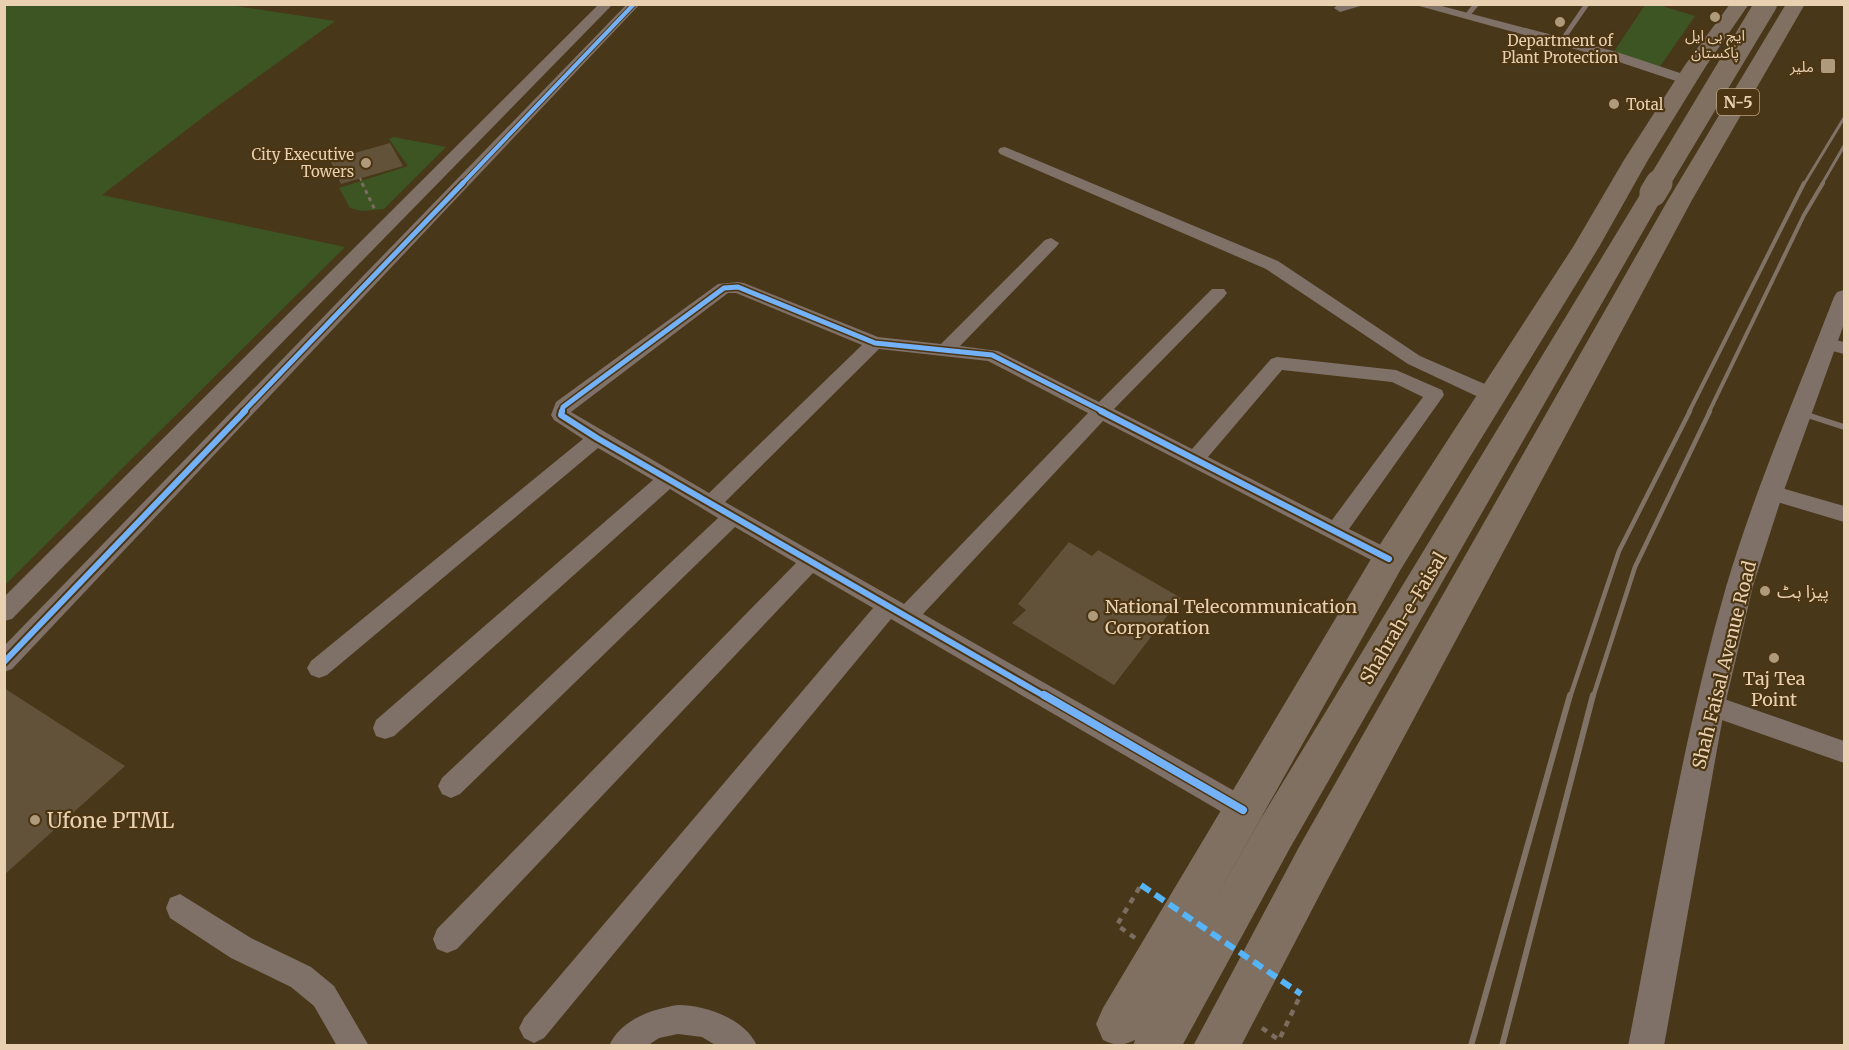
<svg xmlns="http://www.w3.org/2000/svg" width="1849" height="1050" font-family="Merriweather,'Noto Sans Arabic',serif">
	<rect width="100%" height="100%" fill="#493719"/>
	<g fill="#3c5522">
		<path d="M5,4L229,5L335,21L211,111L102,195L345,247L5,585Z"/>
		<path d="M1645,5H1659L1695,16L1659,68L1613,53Z"/>
		<path d="M394,137L446,147L384,209L362,211L350,208L339,188L408,166L389,139Z"/>
	</g>
	<g fill="#625239">
		<path d="M390,143L403,166L341,184L330,160Z"/>
		<path d="M1069,542L1092,556L1098,550L1181,598L1114,685L1012,623L1026,610L1018,604Z"/>
		<path d="M4,688L125,766L4,875Z"/>
	</g>
	<g fill="none" stroke-linecap="round" stroke-linejoin="round">
		<path stroke="#7b6e61" stroke-width="2" stroke-dasharray="3 3" stroke-linecap="butt" d="M360,178L363,184"/>
		<path stroke="#7b6e61" stroke-width="3" stroke-dasharray="4 4" stroke-linecap="butt" d="M362,183L375,210"/>
		<g stroke="#7b6e61" stroke-width="4.5" stroke-dasharray="6 6" stroke-linecap="butt">
			<path d="M1135,938L1117,925L1141,885"/>
			<path d="M1262,1028L1279,1040L1301,994"/>
		</g>
		<g fill="#7f7068" fill-rule="evenodd">
			<path d="M1473,4H1480L1468,18H1464L1463,17Z"/>
			<path d="M1584,4H1590L1563,43H1559L1558,42Z"/>
			<path d="M1801,410L1844,424V430L1798,415L1796,413Z"/>
		</g>
		<g fill="#7f7068" fill-rule="evenodd">
			<path d="M599,4H613L12,619L4,621V597Z"/>
			<path d="M627,4H640L12,669L4,672V646Z"/>
			<path d="M1367,4L1340,12L1334,8L1339,4Z"/>
			<path d="M1412,4H1434L1617,52L1692,77L1694,80L1687,84L1682,83L1607,58Z"/>
			<path d="M1005,147L1278,261L1420,356L1501,391L1503,396L1501,401L1494,403L1487,401L1408,364L1266,269L1000,154L998,151L1000,148Z"/>
			<path d="M1051,238L1059,243L1057,246L960,346L998,351L1099,402L1212,289H1224L1227,293L1224,297L1114,409L1192,449L1271,359L1277,357L1396,370L1442,390L1444,395L1349,529L1397,553L1400,559L1397,565L1389,568L1381,565L1103,421L923,614L1252,801L1256,810L1252,819L1243,822L1234,819L891,619L544,1038L534,1043L524,1038L519,1028L524,1018L873,608L813,573L457,949L447,953L437,949L433,939L437,929L796,563L735,527L460,794L451,798L442,794L438,786L442,778L718,518L670,489L394,736L385,739L376,736L373,728L376,720L653,480L598,448L327,675L319,678L311,675L307,668L311,661L583,439L554,420L551,415L556,402L718,284L738,282L744,283L878,337L941,344L1045,240ZM728,293H736L862,345L709,493L571,412ZM879,349L988,361L1088,413L904,604L725,502ZM1282,370L1392,382L1423,397L1332,520L1208,457Z"/>
			<path d="M1827,338L1844,342V354L1821,348L1818,344L1821,340Z"/>
			<path d="M1771,485L1844,506V522L1764,498L1761,493L1764,488Z"/>
			<path d="M1710,694L1844,741V763L1702,713L1698,705L1702,697Z"/>
			<path d="M180,894L251,938L311,967L334,986L369,1046H337L314,1006L291,987L231,958L170,918L166,908L170,898Z"/>
			<path d="M678,1005C705,1005 746,1019 757,1046H717L702,1037L678,1034L659,1038L647,1046H609C620,1020 652,1009 678,1005Z"/>
		</g>
		<path fill="#7f7068" fill-rule="evenodd" d="M1844,290V324L1783,493L1753,586L1725,705L1664,1046H1628C1658,893 1683,737 1726,587C1755,489 1797,393 1834,297L1837,292Z"/>
		<g fill="#807062" fill-rule="evenodd">
			<path d="M1730,4H1749L1706,66L1648,160L1599,247L1401,569L1212,905L1260,820L1641,193L1644,188L1653,186L1662,188L1665,193L1290,848L1182,1046H1133L1135,1040C1122,1046 1116,1046 1103,1040L1096,1024L1103,1008L1377,549L1573,247L1624,160L1685,65Z"/>
			<path d="M1786,4H1805L1692,200L1329,877L1241,1046H1193L1299,847L1668,200Z"/>
		</g>
		<g stroke="#807366" stroke-width="3">
			<path d="M1804,184L1844,118"/>
			<path d="M1822,184L1844,146"/>
		</g>
		<g stroke="#807366" stroke-width="4">
			<path d="M1689,412L1804,183"/>
			<path d="M1709,412L1804,215L1823,183"/>
		</g>
		<g stroke="#807366" stroke-width="4.5">
			<path d="M1570,697L1619,551L1690,411"/>
			<path d="M1593,697L1635,567L1710,411"/>
		</g>
		<g stroke="#807366" stroke-width="6">
			<path d="M1471,1046L1570,695"/>
			<path d="M1502,1046L1593,695"/>
		</g>
		<path stroke="#807062" stroke-width="22" d="M1658,184L1766,4"/>
		<path stroke="#807062" stroke-width="27" d="M1653,193L1659,183"/>
		<path stroke="#56b5f8" stroke-width="6" stroke-dasharray="11 6" stroke-linecap="butt" d="M1141,885L1301,994"/>
		<g stroke="#4c3512" stroke-width="6">
			<path id="cycleway-far3" d="M462,184L634,4"/>
		</g>
		<g stroke="#4c3512" stroke-width="8">
			<g id="cycleway-far2">
				<path d="M243,412L463,183"/>
				<path d="M562,412L563,407L724,288L738,287L875,343L992,355L1104,412"/>
			</g>
		</g>
		<g stroke="#4c3512" stroke-width="10">
			<g id="cycleway-far1">
				<path d="M562,411L561,415L597,438L1046,697"/>
				<path d="M1101,411L1389,559"/>
				<path d="M4,662L245,411"/>
			</g>
		</g>
		<g stroke="#4c3512" stroke-width="11">
			<path id="cycleway" d="M1044,695L1243,810"/>
		</g>
		<use href="#cycleway-far3" stroke="#73b2f8" stroke-width="4"/>
		<use href="#cycleway-far2" stroke="#73b2f8" stroke-width="5"/>
		<use href="#cycleway-far1" stroke="#73b2f8" stroke-width="6"/>
		<use href="#cycleway" stroke="#73b2f8" stroke-width="8"/>
	</g>
	<g fill="#b09a7c" stroke="#4c3512" stroke-width="2">
		<circle cx="1715" cy="17" r="6"/>
		<circle cx="1560" cy="22" r="6"/>
		<rect x="1820" y="58" width="16" height="16" rx="3"/>
		<circle cx="1614" cy="104" r="6"/>
		<circle cx="366" cy="163" r="6"/>
		<circle cx="1765" cy="591" r="6"/>
		<circle cx="1093" cy="616" r="6"/>
		<circle cx="1774" cy="658" r="6"/>
		<circle cx="35" cy="820" r="6"/>
	</g>
	<g text-anchor="middle" dominant-baseline="central" stroke-width="4.5" stroke-linejoin="round" paint-order="stroke">
		<g font-size="15" fill="#e8d0b1" stroke="#4c3512">
			<text x="1715" y="35">ایچ بی ایل<tspan x="1715" dy="17">پاکستان</tspan></text>
			<text x="1560" y="40">Department of<tspan x="1560" dy="17">Plant Protection</tspan></text>
			<text x="1814" y="66" text-anchor="end">ملیر</text>
			<text x="1626" y="104" text-anchor="start">Total</text>
			<text x="354" y="154" text-anchor="end">City Executive<tspan x="354" dy="17">Towers</tspan></text>
		</g>
		<rect fill="#4c3512" stroke="#b9a281" stroke-width="1.5" x="1717" y="89" width="42" height="26" rx="4.5"/>
		<g font-size="16" font-weight="bold" fill="#e8d0b1">
			<text x="1738" y="102">N-5</text>
		</g>
		<g font-size="18" fill="#e8d0b1" stroke="#4c3512" text-anchor="start">
			<text x="1777" y="591">پیزا ہٹ</text>
			<text x="1105" y="606">National Telecommunication<tspan x="1105" dy="21">Corporation</tspan></text>
			<text x="1774" y="678" text-anchor="middle">Taj Tea<tspan x="1774" dy="21">Point</tspan></text>
		</g>
		<g font-size="18" fill="#e8d0b1" stroke="#4c3512">
			<text transform="translate(1403 618) rotate(-59)">Shahrah-e-Faisal</text>
			<text transform="translate(1724 665) rotate(-76)">Shah Faisal Avenue Road</text>
		</g>
		<g font-size="21" fill="#e8d0b1" stroke="#4c3512" text-anchor="start">
			<text x="47" y="820">Ufone PTML</text>
		</g>
	</g>
	<rect width="1849" height="1050" fill="none" stroke="#e8d0b1" stroke-width="12"/>
</svg>
